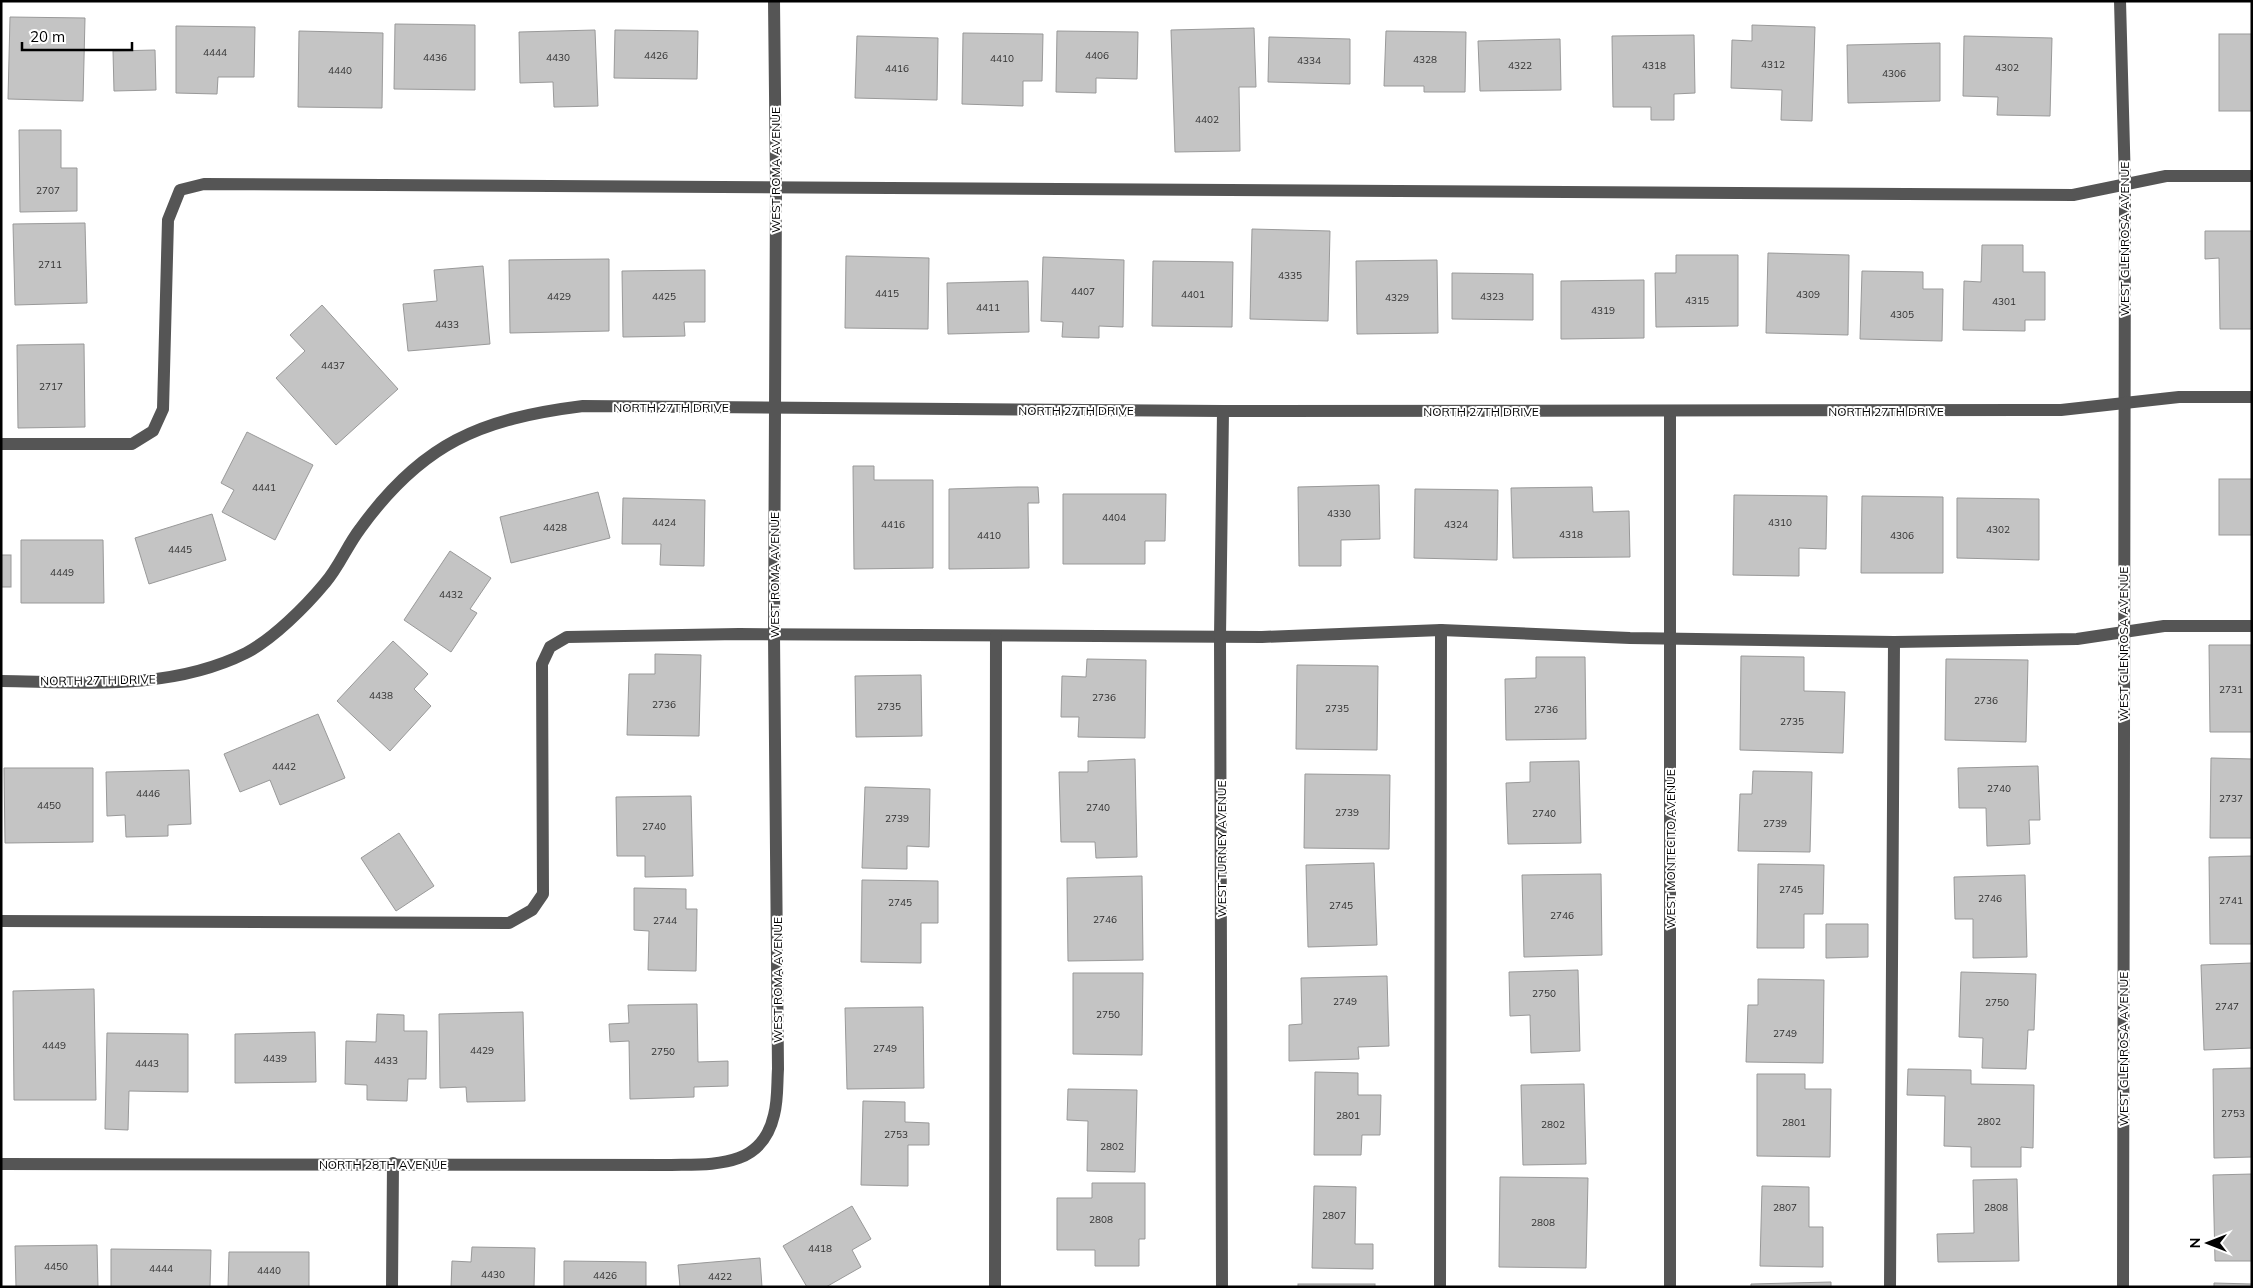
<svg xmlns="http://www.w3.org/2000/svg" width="2253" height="1288" font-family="Mulish,sans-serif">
	<rect width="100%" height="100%" fill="#fff"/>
	<g fill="#c4c4c4" stroke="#999">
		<path d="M10,17L85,18L83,101L8,99Z"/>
		<path d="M395,24L475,25V90L394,89Z"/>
		<path d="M1752,25L1815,27L1812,121L1781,120L1782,90L1731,88L1732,40L1752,41Z"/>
		<path d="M176,26L255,27L254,77H218L217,94L176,93Z"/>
		<path d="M1254,28L1256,87H1239L1240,151L1175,152L1171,30Z"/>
		<path d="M595,30L598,106L554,107L553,82L520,83L519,32Z"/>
		<path d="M615,30L698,31L697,79L614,78Z"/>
		<path d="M299,31L383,33L382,108L298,107Z"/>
		<path d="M1057,31L1138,32L1137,79L1096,78V93L1056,92Z"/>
		<path d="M1386,31L1466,32L1465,92H1424V86H1384Z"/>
		<path d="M963,33L1043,34L1042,81H1023V106L962,104Z"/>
		<rect x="2219" y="34" width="33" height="77"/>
		<path d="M1694,35L1695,93L1674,94V120H1651V107H1613L1612,36Z"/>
		<path d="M857,36L938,38L937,100L855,98Z"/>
		<path d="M1964,36L2052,38L2050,116L1997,115L1998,97L1963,96Z"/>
		<path d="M1269,37L1350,39V84L1268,82Z"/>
		<path d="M1560,39L1561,90L1480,91L1478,41Z"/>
		<path d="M1940,43V101L1848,103L1847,45Z"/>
		<path d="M155,50L156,90L114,91L113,51Z"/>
		<path d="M19,130H61V168H77V211L20,212Z"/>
		<path d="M85,223L87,303L15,305L13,224Z"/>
		<path d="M1252,229L1330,231L1328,321L1250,319Z"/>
		<path d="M2205,231H2252V329H2220L2219,258L2205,259Z"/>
		<path d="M1982,245H2023V272H2045V320H2025V331L1963,330L1964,281L1981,282Z"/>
		<path d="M1768,253L1849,255L1848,335L1766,333Z"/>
		<path d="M1676,255H1738V326L1656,327L1655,273H1676Z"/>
		<path d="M846,256L929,258L928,329L845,328Z"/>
		<path d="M1043,257L1124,260L1123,327L1099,326V338L1062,337L1063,322L1041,321Z"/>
		<path d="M609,259V331L510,333L509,260Z"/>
		<path d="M1437,260L1438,333L1357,334L1356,261Z"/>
		<path d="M1153,261L1233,262L1232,327L1152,326Z"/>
		<path d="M483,266L490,344L408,351L403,304L437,301L434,270Z"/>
		<path d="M705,270V322H684L685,336L623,337L622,271Z"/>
		<path d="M1862,271L1923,272V289H1943L1942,341L1860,339Z"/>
		<path d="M1452,273L1533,274V320L1452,319Z"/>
		<path d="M1644,280V338L1561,339V281Z"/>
		<path d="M1028,281L1029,332L948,334L947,283Z"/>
		<path d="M322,305L398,389L336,445L276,378L305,351L290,335Z"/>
		<path d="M84,344L85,427L18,428L17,345Z"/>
		<path d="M247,432L313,465L275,540L222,512L234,490L221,483Z"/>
		<path d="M853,466H874V480H933V568L854,569Z"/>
		<rect x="2219" y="479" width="33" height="56"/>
		<path d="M1379,485L1380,539L1341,540V566H1299L1298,487Z"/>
		<path d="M1018,487H1038L1039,503H1028L1029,568L949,569V489Z"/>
		<path d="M1592,487L1593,512L1629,511L1630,557L1513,558L1511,488Z"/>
		<path d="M1415,489L1498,490L1497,560L1414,558Z"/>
		<path d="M598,492L610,538L511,563L500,517Z"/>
		<path d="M1063,494H1166L1165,541H1145V564H1063Z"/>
		<path d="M1734,495L1827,496L1826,549L1799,548V576L1733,575Z"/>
		<path d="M1862,496L1943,497V573H1861Z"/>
		<path d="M623,498L705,500L704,566L660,565L661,544H622Z"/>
		<path d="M1957,498L2039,499V560L1957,558Z"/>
		<path d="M212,514L226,560L149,584L135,538Z"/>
		<path d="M21,540H103L104,603H21Z"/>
		<path d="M450,551L491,578L470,609L477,613L451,652L404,620Z"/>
		<rect x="1" y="555" width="10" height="32"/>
		<path d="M393,641L428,674L414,689L431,706L390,751L337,701Z"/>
		<path d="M2209,645H2252V732H2210Z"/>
		<path d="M655,654L701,655L699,736L627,735L629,674H655Z"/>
		<path d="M1741,656L1804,657V691L1845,692L1843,753L1740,750Z"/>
		<path d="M1536,657H1585L1586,739L1506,740L1505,679L1536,678Z"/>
		<path d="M1087,659L1146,660L1145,738L1078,737L1079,717H1061L1062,676L1086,677Z"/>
		<path d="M1946,659L2028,660L2026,742L1945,740Z"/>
		<path d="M1297,665L1378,666L1377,750L1296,749Z"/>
		<path d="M921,675L922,736L856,737L855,676Z"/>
		<path d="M318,714L345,778L280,805L270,780L240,792L224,754Z"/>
		<path d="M2211,758L2252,759V838H2210Z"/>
		<path d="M1135,759L1137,857L1096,858L1095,842H1061L1059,772H1088V761Z"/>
		<path d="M1579,761L1581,843L1508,844L1506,783L1530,782V762Z"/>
		<path d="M2038,766L2040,820H2029L2030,844L1987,846L1986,808H1959L1958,768Z"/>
		<path d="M4,768H93V842L5,843Z"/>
		<path d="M189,770L191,824L168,825V836L126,837L125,815L107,816L106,772Z"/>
		<path d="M1753,771L1812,772L1810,852L1738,851L1740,794H1752Z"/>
		<path d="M1305,774L1390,775L1389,849L1304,848Z"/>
		<path d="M865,787L930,789L929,847L907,846V869L862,868Z"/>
		<path d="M691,796L693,876L645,877V856H617L616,797Z"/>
		<path d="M399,833L434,886L396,911L361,858Z"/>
		<path d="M2252,856V944H2210L2209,857Z"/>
		<path d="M1374,863L1377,945L1308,947L1306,865Z"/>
		<path d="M1758,864L1824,865L1823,914H1804V948H1757Z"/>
		<path d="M1601,874L1602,955L1524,957L1522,875Z"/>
		<path d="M2025,875L2027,957L1973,958V919H1955L1954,877Z"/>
		<path d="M1142,876L1143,960L1068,961L1067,878Z"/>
		<path d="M862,880L938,881V923H921V963L861,962Z"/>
		<path d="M634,888L686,889V909H697L696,971L648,970L649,931L634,930Z"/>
		<path d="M1826,924H1868V957L1826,958Z"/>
		<path d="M2252,963V1048L2204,1050L2201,965Z"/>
		<path d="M1578,970L1580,1051L1531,1053L1530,1015L1510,1016L1509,972Z"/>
		<path d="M1961,972L2036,974L2034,1030H2028L2026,1069L1982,1068L1983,1038L1959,1037Z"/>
		<path d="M1073,973H1143L1142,1055L1073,1054Z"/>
		<path d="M1387,976L1389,1046L1358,1047L1359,1059L1289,1061V1025L1302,1024L1301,978Z"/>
		<path d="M1758,979L1824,980L1823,1063L1746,1062L1748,1005H1758Z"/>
		<path d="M94,989L96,1100H14L13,991Z"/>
		<path d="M697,1004L698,1062L728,1061V1086L694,1087V1097L630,1099L629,1041L610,1042L609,1024L629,1023L628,1005Z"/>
		<path d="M923,1007L924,1088L847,1089L845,1008Z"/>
		<path d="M523,1012L525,1101L467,1102L466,1087L440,1088L439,1014Z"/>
		<path d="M377,1014L404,1015V1031H427L426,1079H408L407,1101L367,1100V1085L345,1084L346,1041L376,1042Z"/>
		<path d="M315,1032L316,1082L235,1083V1034Z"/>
		<path d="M107,1033L188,1034V1092L129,1091L128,1130L105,1129Z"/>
		<path d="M2252,1068V1157L2214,1158L2213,1069Z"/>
		<path d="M1908,1069L1971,1070V1084L2034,1085L2033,1148L2021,1147V1167H1971V1147L1944,1146L1945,1096L1907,1095Z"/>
		<path d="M1315,1072L1358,1073V1095H1381L1380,1135H1362L1361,1155H1314Z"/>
		<path d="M1757,1074H1805V1089H1831L1830,1157L1757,1156Z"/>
		<path d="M1584,1084L1586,1164L1523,1165L1521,1085Z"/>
		<path d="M1068,1089L1137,1090L1135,1172L1087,1171L1088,1121L1067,1120Z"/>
		<path d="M863,1101L905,1102V1122L929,1123V1145H908V1186L861,1185Z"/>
		<path d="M2252,1174V1261H2215L2213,1175Z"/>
		<path d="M1500,1177L1588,1178L1586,1268L1499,1267Z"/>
		<path d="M2017,1179L2019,1261L1938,1262L1937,1234L1974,1233L1973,1180Z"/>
		<path d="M1092,1183H1145V1239H1139V1266H1095V1250H1057V1198H1092Z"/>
		<path d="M1314,1186L1356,1187L1355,1244H1373V1269L1312,1268Z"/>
		<path d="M1762,1186L1809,1187V1227H1823V1267L1760,1266Z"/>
		<path d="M852,1206L871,1239L852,1250L861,1267L826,1287H807L783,1246Z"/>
		<path d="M97,1245L98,1287H16L15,1246Z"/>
		<path d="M472,1247L535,1248L534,1287H451L452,1261L471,1262Z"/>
		<path d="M111,1249L211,1250L210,1287H111Z"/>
		<path d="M229,1252H309V1287H228Z"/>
		<path d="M760,1258L762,1287H680L678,1265Z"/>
		<path d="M564,1261L646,1262V1287H564Z"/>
		<path d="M1831,1282V1287H1751V1284Z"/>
		<path d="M2214,1283L2252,1284V1287H2214Z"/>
		<rect x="1298" y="1284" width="77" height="3"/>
	</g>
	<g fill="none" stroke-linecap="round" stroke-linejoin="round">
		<g stroke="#555" stroke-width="12">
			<path d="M2120,1L2125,185L2123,1287"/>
			<path d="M1670,412V1287"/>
			<path d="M1,444H132L153,431L163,409L168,220L180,190L204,184L2073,195L2166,176H2252"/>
			<path d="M1,681C83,682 170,691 246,653C273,639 306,606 325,583C339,567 347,546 360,529C422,443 480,419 583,406L1223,411L2061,410L2179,397H2252"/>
			<path d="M1,921L509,923L532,910L543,894L542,664L550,647L567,637L739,634L1262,637L1441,630L1630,638L1894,642L2077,639L2164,626H2252"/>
			<path d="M1,1164L671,1165C715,1164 762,1168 774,1115C778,1100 777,1084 778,1069L774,635L776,187L774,1"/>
			<path d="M392,1287L393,1163"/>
			<path d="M995,1287L996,636"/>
			<path d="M1222,1287L1220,637L1223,411"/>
			<path d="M1440,1287L1441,630"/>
			<path d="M1890,1287L1894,642"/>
		</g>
	</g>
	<g text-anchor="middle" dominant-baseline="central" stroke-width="4" stroke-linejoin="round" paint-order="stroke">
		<g font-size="10" fill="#313131">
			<text x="215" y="52">4444</text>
			<text x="656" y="55">4426</text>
			<text x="1097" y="55">4406</text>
			<text x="435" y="57">4436</text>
			<text x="558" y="57">4430</text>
			<text x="1002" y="58">4410</text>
			<text x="1425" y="59">4328</text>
			<text x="1309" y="60">4334</text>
			<text x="1773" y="64">4312</text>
			<text x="1520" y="65">4322</text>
			<text x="1654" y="65">4318</text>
			<text x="2007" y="67">4302</text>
			<text x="897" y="68">4416</text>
			<text x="340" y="70">4440</text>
			<text x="1894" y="73">4306</text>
			<text x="1207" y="119">4402</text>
			<text x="48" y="190">2707</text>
			<text x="50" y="264">2711</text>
			<text x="1290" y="275">4335</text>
			<text x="1083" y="291">4407</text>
			<text x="887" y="293">4415</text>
			<text x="1193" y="294">4401</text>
			<text x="1808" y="294">4309</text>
			<text x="559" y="296">4429</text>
			<text x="664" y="296">4425</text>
			<text x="1492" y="296">4323</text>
			<text x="1397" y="297">4329</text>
			<text x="1697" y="300">4315</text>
			<text x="2004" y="301">4301</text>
			<text x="988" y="307">4411</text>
			<text x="1603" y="310">4319</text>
			<text x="1902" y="314">4305</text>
			<text x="447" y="324">4433</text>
			<text x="333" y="365">4437</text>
			<text x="51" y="386">2717</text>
			<text x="264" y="487">4441</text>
			<text x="1339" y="513">4330</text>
			<text x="1114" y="517">4404</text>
			<text x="664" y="522">4424</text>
			<text x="1780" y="522">4310</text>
			<text x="893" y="524">4416</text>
			<text x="1456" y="524">4324</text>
			<text x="555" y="527">4428</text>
			<text x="1998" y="529">4302</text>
			<text x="1571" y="534">4318</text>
			<text x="989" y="535">4410</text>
			<text x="1902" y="535">4306</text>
			<text x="180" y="549">4445</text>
			<text x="62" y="572">4449</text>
			<text x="451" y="594">4432</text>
			<text x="2231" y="689">2731</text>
			<text x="381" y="695">4438</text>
			<text x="1104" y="697">2736</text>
			<text x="1986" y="700">2736</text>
			<text x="664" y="704">2736</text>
			<text x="889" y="706">2735</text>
			<text x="1337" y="708">2735</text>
			<text x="1546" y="709">2736</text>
			<text x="1792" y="721">2735</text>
			<text x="284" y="766">4442</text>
			<text x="1999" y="788">2740</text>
			<text x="148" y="793">4446</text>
			<text x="2231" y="798">2737</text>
			<text x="49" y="805">4450</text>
			<text x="1098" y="807">2740</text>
			<text x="1347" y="812">2739</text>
			<text x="1544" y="813">2740</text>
			<text x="897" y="818">2739</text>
			<text x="1775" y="823">2739</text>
			<text x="654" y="826">2740</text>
			<text x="1791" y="889">2745</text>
			<text x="1990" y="898">2746</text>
			<text x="2231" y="900">2741</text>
			<text x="900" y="902">2745</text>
			<text x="1341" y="905">2745</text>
			<text x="1562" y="915">2746</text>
			<text x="1105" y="919">2746</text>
			<text x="665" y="920">2744</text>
			<text x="1544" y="993">2750</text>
			<text x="1345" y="1001">2749</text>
			<text x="1997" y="1002">2750</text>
			<text x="2227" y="1006">2747</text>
			<text x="1108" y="1014">2750</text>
			<text x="1785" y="1033">2749</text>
			<text x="54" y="1045">4449</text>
			<text x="885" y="1048">2749</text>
			<text x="482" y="1050">4429</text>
			<text x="663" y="1051">2750</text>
			<text x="275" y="1058">4439</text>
			<text x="386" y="1060">4433</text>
			<text x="147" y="1063">4443</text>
			<text x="2233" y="1113">2753</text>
			<text x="1348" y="1115">2801</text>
			<text x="1989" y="1121">2802</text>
			<text x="1794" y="1122">2801</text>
			<text x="1553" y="1124">2802</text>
			<text x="896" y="1134">2753</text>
			<text x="1112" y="1146">2802</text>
			<text x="1785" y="1207">2807</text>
			<text x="1996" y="1207">2808</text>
			<text x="1334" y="1215">2807</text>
			<text x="1101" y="1219">2808</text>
			<text x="1543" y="1222">2808</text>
			<text x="820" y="1248">4418</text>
			<text x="56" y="1266">4450</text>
			<text x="161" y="1268">4444</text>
			<text x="269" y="1270">4440</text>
			<text x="493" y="1274">4430</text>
			<text x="605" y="1275">4426</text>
			<text x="720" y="1276">4422</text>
		</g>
		<g font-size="12" fill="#000" stroke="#fff">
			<text transform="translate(775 170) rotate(-90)">WEST ROMA AVENUE</text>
			<text transform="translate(2124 239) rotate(-90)">WEST GLENROSA AVENUE</text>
			<text x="671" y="407">NORTH 27TH DRIVE</text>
			<text x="1076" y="410">NORTH 27TH DRIVE</text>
			<text x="1481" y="411">NORTH 27TH DRIVE</text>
			<text x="1886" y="411">NORTH 27TH DRIVE</text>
			<text transform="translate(774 575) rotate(-90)">WEST ROMA AVENUE</text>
			<text transform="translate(2123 644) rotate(-90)">WEST GLENROSA AVENUE</text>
			<text transform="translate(98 680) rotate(-1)">NORTH 27TH DRIVE</text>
			<text transform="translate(1221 849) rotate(-90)">WEST TURNEY AVENUE</text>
			<text transform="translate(1670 849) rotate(-90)">WEST MONTECITO AVENUE</text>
			<text transform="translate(777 980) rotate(-90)">WEST ROMA AVENUE</text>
			<text transform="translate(2123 1049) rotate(-90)">WEST GLENROSA AVENUE</text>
			<text x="383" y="1164">NORTH 28TH AVENUE</text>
		</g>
	</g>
	<rect width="2253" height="1288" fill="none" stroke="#000000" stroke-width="5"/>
	<g transform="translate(2208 1243) rotate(270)" stroke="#ffffff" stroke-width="4" paint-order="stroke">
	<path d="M0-4L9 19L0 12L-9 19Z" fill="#000000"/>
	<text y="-8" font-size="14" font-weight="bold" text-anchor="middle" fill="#000000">N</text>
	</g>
	<path d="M22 42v8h110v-8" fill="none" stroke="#000000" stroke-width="2.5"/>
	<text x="30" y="42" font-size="15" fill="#000000" stroke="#ffffff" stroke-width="4" paint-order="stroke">20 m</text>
</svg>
